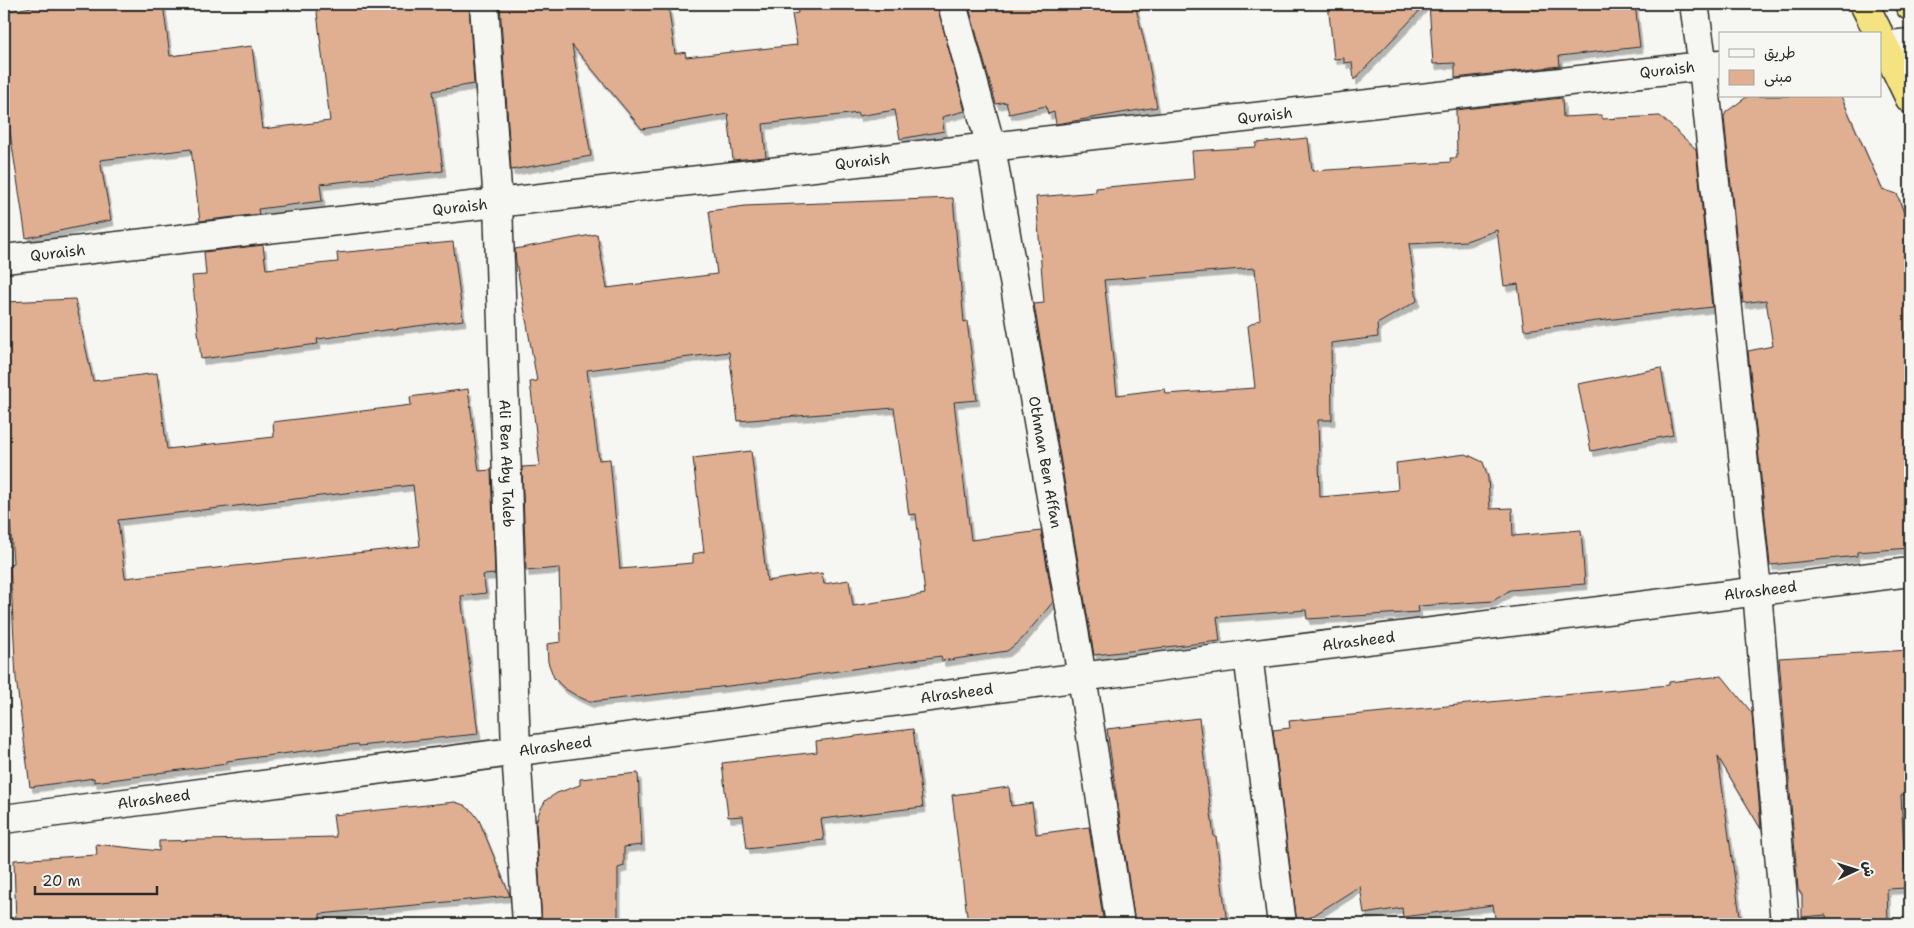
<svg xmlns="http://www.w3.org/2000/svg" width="1914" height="928" font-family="'Shantell Sans','Playpen Sans Arabic',sans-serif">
	<defs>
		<filter id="shadow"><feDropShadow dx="3" dy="5.5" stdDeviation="0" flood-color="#0004"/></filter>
	</defs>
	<rect width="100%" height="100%" fill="#f6f6f2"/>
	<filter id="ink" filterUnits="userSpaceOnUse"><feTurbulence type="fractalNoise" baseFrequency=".02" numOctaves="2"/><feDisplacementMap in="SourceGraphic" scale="10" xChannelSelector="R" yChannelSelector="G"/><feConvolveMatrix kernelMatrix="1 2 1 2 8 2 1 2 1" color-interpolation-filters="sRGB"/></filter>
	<g filter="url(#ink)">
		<g fill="#e0af91" stroke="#2b2b2b" fill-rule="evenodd" filter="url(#shadow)">
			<path d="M48,4H163L170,56L252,46L262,129L330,121L316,4H469L474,84L433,91L443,171L320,184L322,201L258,209L259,214L200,221L191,149L100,160L111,220L26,238L8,119L4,120V12Z"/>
			<path d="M500,4H668L675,54L685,52L686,57L797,45L792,14L798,13L797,4H937L965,111L942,117L944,131L900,139L895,110L858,116V113L763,124L766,157L733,160L728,114L642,129L572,45L591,156L511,170Z"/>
			<path d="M968,4H1135L1146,49L1157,107L1056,124L1054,112L1048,114L1046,106L1009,114L1006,102L996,104Z"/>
			<path d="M1328,4H1426L1354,80L1352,62L1344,63V58L1334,59Z"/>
			<path d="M1429,4H1635L1640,47L1559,56L1560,66L1455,78V63L1433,64Z"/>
			<path d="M1748,96H1841L1882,189L1897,194L1910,229V548L1857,552V556L1770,565L1748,351L1773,346L1766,300L1743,303L1724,117L1726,112Z"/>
			<path d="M1562,98L1563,117L1601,115L1603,119L1660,116L1696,149L1712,307L1524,330L1518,284L1504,286L1497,230L1466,241L1409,244L1417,301L1377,324L1378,337L1331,343L1332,420H1318L1320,497L1398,490L1396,463L1466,454L1483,462L1488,478L1490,509L1512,508L1513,536L1581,530L1585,584L1510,590L1493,601L1418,606L1419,612L1307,619L1306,610L1217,617L1220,641L1094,655L1034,304L1044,303L1036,197L1096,192V188L1194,179L1192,151L1256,147V143L1308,138L1312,171L1451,162L1450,158H1457L1456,110ZM1255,268L1260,319L1248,326L1255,388L1166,394L1165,389L1117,395L1104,280Z"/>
			<path d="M953,198L964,322L967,321L977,400L954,402L971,540L1041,531L1053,602L1022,639L1007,651L942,661L941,656L763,682L590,702L577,696L564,688L554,678L548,662L547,644L561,642L559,568L526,571L522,467L540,466L530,382L537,381L516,262L515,249L597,234L607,288L717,274L709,211L745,206ZM729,352L738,421L894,408L909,515L916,514L925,594L853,606L849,580L824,584L822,573L767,581L751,451L693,458L704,552L693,554V563L620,569L610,459L599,460L587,370Z"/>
			<path d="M453,242L463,320L317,339L318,344L201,359L192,276L206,275L204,252L263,245L266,269L338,262L337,253Z"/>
			<path d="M75,299L93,381L157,373L167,449L274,437L273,422L411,405L410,397L468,389L479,471L491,470L495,574L483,575L486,593L461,596L478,734L359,746L358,744L227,761V764L157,773V774L94,782V778L30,787L16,678L10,564L13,563L4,426V399L5,398L4,302ZM413,485L420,546L125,578L118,520Z"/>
			<path d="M1661,368L1673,435L1591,451L1578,384Z"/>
			<path d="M1910,650V794L1901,795L1906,888L1887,889L1888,924H1827L1826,915L1802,917V895L1798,889L1779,658Z"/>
			<path d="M1722,676L1752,713L1761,829L1718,757L1741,924H1496L1493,905L1403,917L1402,908L1364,914L1360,886L1300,924H1297L1273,730L1290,728L1289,721L1669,685V682Z"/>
			<path d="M1199,718L1214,837H1216L1227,924H1135L1107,729Z"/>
			<path d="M913,729L923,807L821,819L824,840L747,849L743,816L728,817L722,763L817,752L816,741Z"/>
			<path d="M638,773L642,845L624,847V866L618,868V921L585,924H542L536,822L540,810L546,800L557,793L580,785V779Z"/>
			<path d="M1009,787L1011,806L1032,803L1036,834L1089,827L1104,924H968L952,795Z"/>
			<path d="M455,802L464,805L473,812L479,820L510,896L320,914V924H16L14,860L97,855L96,844L159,851V841L336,837L333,815Z"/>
		</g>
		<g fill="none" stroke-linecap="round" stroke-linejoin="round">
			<g stroke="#2b2b2b" stroke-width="31">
				<g id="minor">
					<path id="s1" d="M484,4L498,203L516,751L527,924"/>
					<path id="s2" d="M952,4L991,147L1082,677L1120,924"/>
					<path d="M1694,4L1703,66L1757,591L1785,924"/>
					<path d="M1880,46L1910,43"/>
					<path id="s3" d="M4,259L1720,64"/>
					<path d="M1248,655L1282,924"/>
					<path id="s4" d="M4,819L1248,655L1910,572"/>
				</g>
			</g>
			<g stroke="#2b2b2b" stroke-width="31">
				<g id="highway">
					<path d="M1864,4L1879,34"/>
					<path d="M1909,4L1910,6"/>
					<path d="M1880,37L1910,99"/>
				</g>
			</g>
			<use href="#minor" stroke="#f6f6f2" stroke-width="28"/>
			<use href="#highway" stroke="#f5e382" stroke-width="28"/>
		</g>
	</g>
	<g text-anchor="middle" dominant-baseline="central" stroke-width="4.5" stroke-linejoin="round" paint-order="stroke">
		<g font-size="15" fill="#2b2b2b" stroke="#f6f6f2">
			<text stroke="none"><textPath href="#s3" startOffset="1674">Quraish</textPath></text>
			<text stroke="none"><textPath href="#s3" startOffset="1269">Quraish</textPath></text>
			<text stroke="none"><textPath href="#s3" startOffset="864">Quraish</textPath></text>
			<text stroke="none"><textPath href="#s3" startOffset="459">Quraish</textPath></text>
			<text stroke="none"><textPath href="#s3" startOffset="54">Quraish</textPath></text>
			<text stroke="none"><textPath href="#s2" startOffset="468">Othman Ben Affan</textPath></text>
			<text stroke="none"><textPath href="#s1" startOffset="460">Ali Ben Aby Taleb</textPath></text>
			<text stroke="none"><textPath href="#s4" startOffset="1771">Alrasheed</textPath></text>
			<text stroke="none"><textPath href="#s4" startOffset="1366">Alrasheed</textPath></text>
			<text stroke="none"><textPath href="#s4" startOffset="961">Alrasheed</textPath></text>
			<text stroke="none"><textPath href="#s4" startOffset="556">Alrasheed</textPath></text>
			<text stroke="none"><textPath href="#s4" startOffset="151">Alrasheed</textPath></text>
		</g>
	</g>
	<rect width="1914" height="928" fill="none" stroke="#f6f6f2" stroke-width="20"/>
	<rect x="10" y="10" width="1894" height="908" fill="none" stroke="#2b2b2b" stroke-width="2" filter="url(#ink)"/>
	<rect x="1719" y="32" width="162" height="65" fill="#f6f6f2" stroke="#a5a5a2"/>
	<rect x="1729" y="49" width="25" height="8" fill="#f6f6f2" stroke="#a5a5a2"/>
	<text x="1764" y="58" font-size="15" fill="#2b2b2b">طريق</text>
	<rect x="1729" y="70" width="25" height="15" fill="#e0af91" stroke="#a5a5a2"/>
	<text x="1764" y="82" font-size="15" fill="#2b2b2b">مبنى</text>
	<g transform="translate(1856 870) rotate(86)" stroke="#f6f6f2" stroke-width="4" paint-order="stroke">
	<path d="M0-4L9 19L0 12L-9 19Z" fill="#2b2b2b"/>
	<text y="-8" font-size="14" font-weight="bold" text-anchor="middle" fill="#2b2b2b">ش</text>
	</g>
	<path d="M35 886v8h122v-8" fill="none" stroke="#2b2b2b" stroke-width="2.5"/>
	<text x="42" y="886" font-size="15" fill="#2b2b2b" stroke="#f6f6f2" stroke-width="4" paint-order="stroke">20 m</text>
</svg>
